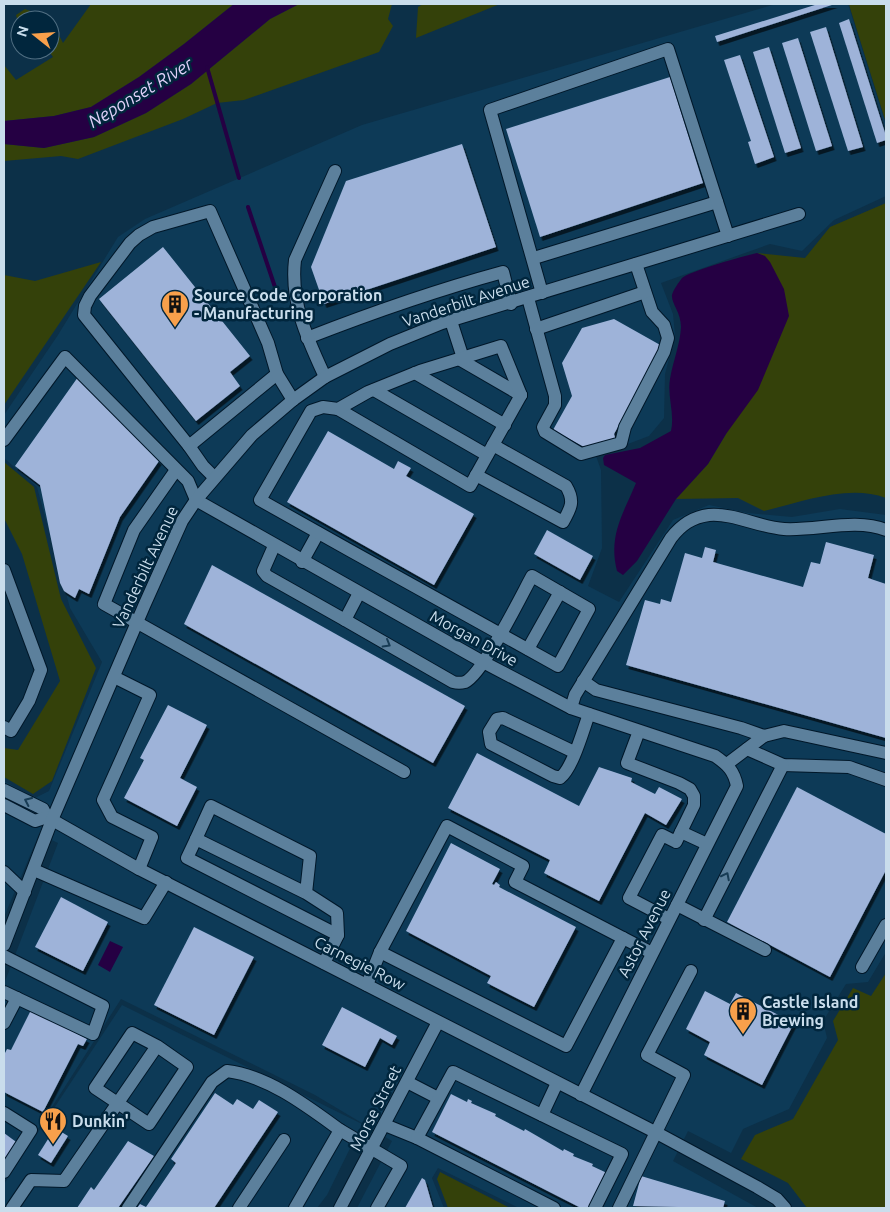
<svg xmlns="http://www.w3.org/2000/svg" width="890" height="1212" font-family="Ubuntu,sans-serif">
	<defs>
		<filter id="shadow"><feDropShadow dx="2.5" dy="4" stdDeviation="0" flood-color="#0009"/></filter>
	</defs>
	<rect width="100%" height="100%" fill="#0c3048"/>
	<g fill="#0d3a57">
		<path d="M776,4H848L886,125V196L834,220L802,251L770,244L661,283L673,314L675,335L665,374L664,418L649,436L596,456L601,470L602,548L588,586L619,602L673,520L709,505L748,513L792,517L840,509L886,515V952L868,982L846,984L823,1021L827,1038L789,1109L743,1129L731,1153L688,1131L673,1161L758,1208H519L438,1168L432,1178L444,1208H357L392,1141L315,1095L121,999L4,1182V984L58,843L39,834L4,917V781L35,798L49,791L102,662L70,608L37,487L4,458V415L58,335L118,237L145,219L362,125Z"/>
		<path d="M122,1005L362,1124L327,1195L317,1208H4V1184Z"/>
	</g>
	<g fill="#34410a">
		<path d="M91,4H234L184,44L139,77L91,107L54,116L4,121V65L16,80L53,57L48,50H50V20H20V29L16,15L25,9L50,18L63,43Z"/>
		<path d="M299,4H392L388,19L393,26L379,52L244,100L217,103L183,119L78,159L61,156L4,161V144L44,148L94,137L146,113L191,84L270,19Z"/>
		<path d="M423,4H500L416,38L418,7Z"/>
		<path d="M849,4H886V123L850,8Z"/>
		<path d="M886,203V498C848,484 802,502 764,511L738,498L676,499L708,464L726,434L765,256L757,253L805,258L830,227Z"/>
		<path d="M101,262L4,405V275L35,281Z"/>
		<path d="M4,462L34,487L61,599L96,668L52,781L33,794L4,777V748L18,750L60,681L22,554L4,518Z"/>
		<path d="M886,973V1208H807L788,1183L741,1159L755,1135L793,1119L838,1040L833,1021L853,988L871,996Z"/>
		<path d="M440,1172L510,1208H448L437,1179Z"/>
	</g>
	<g fill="#250043">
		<path d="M234,4H299L270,19L191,84L146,113L94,137L44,148L4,144V121L54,116L91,107L139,77L184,44Z"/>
		<path d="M757,253L765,256L770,262L784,289L789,316L758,390L726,434L708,464L676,499L637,561L623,575L617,571C608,536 623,514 636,483L604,465L603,458L605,455L640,448L671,431C675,413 667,397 670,379C673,361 680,345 681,327C681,312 671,303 672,295C673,290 679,282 682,278C690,271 744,256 757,253Z"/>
		<path d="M110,941L123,947L110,972L98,965Z"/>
	</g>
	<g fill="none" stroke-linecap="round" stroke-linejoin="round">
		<g stroke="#250043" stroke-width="4">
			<path d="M207,67L239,178"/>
			<path d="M248,207L277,293"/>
		</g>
	</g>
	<g fill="#9eb3d9" filter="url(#shadow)">
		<path d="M818,4H835L717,42L715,36Z"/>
		<path d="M849,19L886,136V140L877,143L839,23Z"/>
		<path d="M826,27L863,147L848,151L810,32Z"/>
		<path d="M798,38L832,146L816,151L782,43Z"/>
		<path d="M769,47L801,148L785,153L753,52Z"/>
		<path d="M740,55L774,157L755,164L748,142L751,141L724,60Z"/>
		<path d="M670,77L703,183L540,237L506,129Z"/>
		<path d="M462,144L496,247L324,304L311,267L346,181Z"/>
		<path d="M163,247L250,356L230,372L240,386L196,421L99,299Z"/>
		<path d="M614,319L662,346L614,434L616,441L586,448L553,430L572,396L562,363L582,328Z"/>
		<path d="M78,377L159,461L120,517L89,594L79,589L75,598L64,591L60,583L40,485L15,466Z"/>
		<path d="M328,431L394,469L398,461L411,468L406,476L474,514L434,585L287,502Z"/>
		<path d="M547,530L593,556L580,580L534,554Z"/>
		<path d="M826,542L874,555L868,578L886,584V738L626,665L645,600L660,604L661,599L671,602L685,553L702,558L705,547L716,550L713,562L803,587L811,562L820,564Z"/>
		<path d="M212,565L465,706L433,763L184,624Z"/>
		<path d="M168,705L207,725L180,778L197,787L177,826L124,798L144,760L140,758Z"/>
		<path d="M477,753L579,806L599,767L632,778L631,782L655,794L659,787L682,799L666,825L645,813L599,901L544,873L550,860L448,808Z"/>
		<path d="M797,787L886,834V870L830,977L727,922Z"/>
		<path d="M451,843L500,869L492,884L494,885L496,882L500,885L499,887L576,927L534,1007L487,983L491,976L406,931Z"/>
		<path d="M61,897L108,922L83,971L35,947Z"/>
		<path d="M194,927L254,957L214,1035L154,1005Z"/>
		<path d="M705,991L730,1004L736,993L794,1023L762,1085L704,1055L710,1042L686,1029Z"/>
		<path d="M342,1007L397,1036L392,1045L380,1038L365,1067L322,1045Z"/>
		<path d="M31,1010L87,1039L83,1046L78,1044L43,1112L4,1092V1055L7,1049L11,1050Z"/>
		<path d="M215,1093L233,1105L237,1099L253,1109L259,1100L278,1112L214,1208H137L140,1204L146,1207L176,1163L171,1159Z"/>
		<path d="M451,1094L467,1102L468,1099L472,1101L471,1103L496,1114L495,1116L524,1131L525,1129L563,1151L564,1149L574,1154L573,1156L593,1164L592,1166L607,1173L589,1208H581L432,1132Z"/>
		<path d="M55,1128L68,1136L51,1163L38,1155Z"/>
		<path d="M4,1133L19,1144L4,1166Z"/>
		<path d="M128,1141L154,1156L118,1208H77L91,1187L94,1190Z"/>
		<path d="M641,1176L725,1201L723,1208L633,1206Z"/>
		<path d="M422,1178L425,1180L433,1208H405Z"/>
	</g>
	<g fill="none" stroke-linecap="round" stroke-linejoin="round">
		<g stroke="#001729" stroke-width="14">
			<g id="minor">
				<path d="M534,258L717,202"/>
				<path d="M542,293L490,110L668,49L728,236"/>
				<path d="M528,298L555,396V405L543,427L545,432L581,454L621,443L625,427L664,352L668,338L664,325L652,312L636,264"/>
				<path d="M451,321L463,358"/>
				<path d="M536,329L645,292"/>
				<path d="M307,338C371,313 437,290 503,272L511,304"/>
				<path d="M459,359L521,395"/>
				<path d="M415,373L505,425"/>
				<path d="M325,377C308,340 290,303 295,260L335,171"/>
				<path d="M374,390L487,455"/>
				<path d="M338,409L470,486L521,395"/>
				<path d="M4,440L65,357L188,481L196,500L483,662L571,708L715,756C728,765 734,771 737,786L581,1095"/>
				<path d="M189,446L277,374"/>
				<path d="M176,470L134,530L104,604L404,772"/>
				<path d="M476,475L563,522C571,508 575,501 566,486L493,445"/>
				<path d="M214,477L203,466L189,446L84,315L85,306L90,296L130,243L139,235L153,227L210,211L268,343L277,374L293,400"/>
				<path d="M274,546L263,571L267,576L345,620L359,593"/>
				<path d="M302,562L318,533"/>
				<path d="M4,570L41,670L29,701L11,731L4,727"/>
				<path d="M345,620L453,682C457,683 461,683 465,682C483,674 521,596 532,576L589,609L558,666C459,611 359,556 260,500L311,411L323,407L338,409L368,392L420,371L501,346L521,395"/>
				<path d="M528,649L560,592"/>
				<path d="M114,677L150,695L103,800L112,817L152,837L139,869"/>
				<path d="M583,681L596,690L741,728L764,736"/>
				<path d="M571,708L575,695L671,538C681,525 692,517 709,515C734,513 758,527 784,529C817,531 855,518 886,530"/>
				<path d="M639,731L627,763L679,783L690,789L694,796V805L676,842L662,835L629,898L669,919"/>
				<path d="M747,749L783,765L849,767L886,780"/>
				<path d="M574,752L503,718L497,719L489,732L491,744L553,776L560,778C573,768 583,730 589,714"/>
				<path d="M727,764L764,736L784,731L886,753"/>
				<path d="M4,790L43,809L47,817L139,869L655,1132L757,1187L777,1199L785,1208"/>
				<path d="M4,805L35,821L47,817"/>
				<path d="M681,832L707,844"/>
				<path d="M196,839L187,858L338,935"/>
				<path d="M34,870L144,918L166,882"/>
				<path d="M4,872L25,892"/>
				<path d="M306,893L310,856L211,806L196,839L306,893L337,913L338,935L324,963"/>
				<path d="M677,905L765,950"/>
				<path d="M704,920L783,765"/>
				<path d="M4,945L52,820L144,606L182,521L196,500L252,435L293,400L325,377L390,344L442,323L799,214"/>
				<path d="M380,952L566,1046L623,938"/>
				<path d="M4,956L103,1006L93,1034L4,992"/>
				<path d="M862,967L886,925"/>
				<path d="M367,985L380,952L447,826L523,866L515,882L652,953"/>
				<path d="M4,1023L17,998"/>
				<path d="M407,1082L438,1098"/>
				<path d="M4,1113L31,1130L4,1172"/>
				<path d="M542,1115L557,1083"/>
				<path d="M385,1125L417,1138L453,1072L622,1154L595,1208"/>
				<path d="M417,1138L554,1208"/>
				<path d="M12,1208L31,1180L64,1181L157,1046L187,1067L149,1124L95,1088L132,1033L157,1046"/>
				<path d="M128,1208L212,1082L227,1071C268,1076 307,1106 340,1130"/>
				<path d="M239,1208L284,1140"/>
				<path d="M295,1208L340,1130L401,1166L377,1208"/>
				<path d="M340,1208L438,1022"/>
				<path d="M619,1208L684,1075L647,1055L691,971"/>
			</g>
		</g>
		<use href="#minor" stroke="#5c809c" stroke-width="12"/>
	</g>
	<defs><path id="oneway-chevron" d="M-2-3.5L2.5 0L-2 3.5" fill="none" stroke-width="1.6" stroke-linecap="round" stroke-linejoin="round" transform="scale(1.25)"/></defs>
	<g stroke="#183c55">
		<use href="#oneway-chevron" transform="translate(387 644) rotate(30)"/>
		<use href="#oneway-chevron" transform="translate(28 801) rotate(-155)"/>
		<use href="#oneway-chevron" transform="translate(726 876) rotate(-63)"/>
	</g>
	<defs>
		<g id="building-pin" transform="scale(1.4375)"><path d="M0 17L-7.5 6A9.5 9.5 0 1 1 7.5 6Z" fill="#f8a04b" stroke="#01263d"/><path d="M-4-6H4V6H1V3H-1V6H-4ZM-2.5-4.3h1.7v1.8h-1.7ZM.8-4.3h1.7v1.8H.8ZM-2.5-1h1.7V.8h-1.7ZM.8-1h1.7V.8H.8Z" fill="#111"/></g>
		<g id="restaurant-pin" transform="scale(1.4375)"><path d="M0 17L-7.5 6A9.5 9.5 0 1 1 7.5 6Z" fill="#f8a04b" stroke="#01263d"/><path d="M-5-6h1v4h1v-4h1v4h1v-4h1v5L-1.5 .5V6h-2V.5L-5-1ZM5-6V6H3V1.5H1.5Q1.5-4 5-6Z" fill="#111"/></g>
	</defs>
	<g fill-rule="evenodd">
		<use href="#building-pin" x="175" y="304"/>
		<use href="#building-pin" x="743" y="1011"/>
		<use href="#restaurant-pin" x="53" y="1121"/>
	</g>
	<g text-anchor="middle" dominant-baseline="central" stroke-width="5" stroke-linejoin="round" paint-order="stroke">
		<g font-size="16" font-weight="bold" fill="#c9ddec" stroke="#01263d" text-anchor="start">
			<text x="194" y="295">Source Code Corporation<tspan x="194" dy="18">- Manufacturing</tspan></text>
			<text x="762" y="1002">Castle Island<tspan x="762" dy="18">Brewing</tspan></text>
			<text x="72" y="1121">Dunkin'</text>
		</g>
		<g font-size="16" fill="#c9ddec" stroke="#01263d">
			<text transform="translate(466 301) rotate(-18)">Vanderbilt Avenue</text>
			<text transform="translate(145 567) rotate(-65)">Vanderbilt Avenue</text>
			<text transform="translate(474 638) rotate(29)">Morgan Drive</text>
			<text transform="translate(644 933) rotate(-63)">Astor Avenue</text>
			<text transform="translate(360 963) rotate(27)">Carnegie Row</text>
			<text transform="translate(375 1108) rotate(-63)">Morse Street</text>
		</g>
		<g font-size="18" font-style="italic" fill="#dfd0f8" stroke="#01263d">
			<text transform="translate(140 92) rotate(-31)">Neponset River</text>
		</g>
	</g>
	<rect width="890" height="1212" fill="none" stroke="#c9ddec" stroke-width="10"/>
	<g transform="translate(35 35) rotate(287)"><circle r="24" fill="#01263d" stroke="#516f83"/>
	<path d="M0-4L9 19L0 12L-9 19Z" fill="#f8a04b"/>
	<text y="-8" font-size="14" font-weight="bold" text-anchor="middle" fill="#c9ddec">N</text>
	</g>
</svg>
